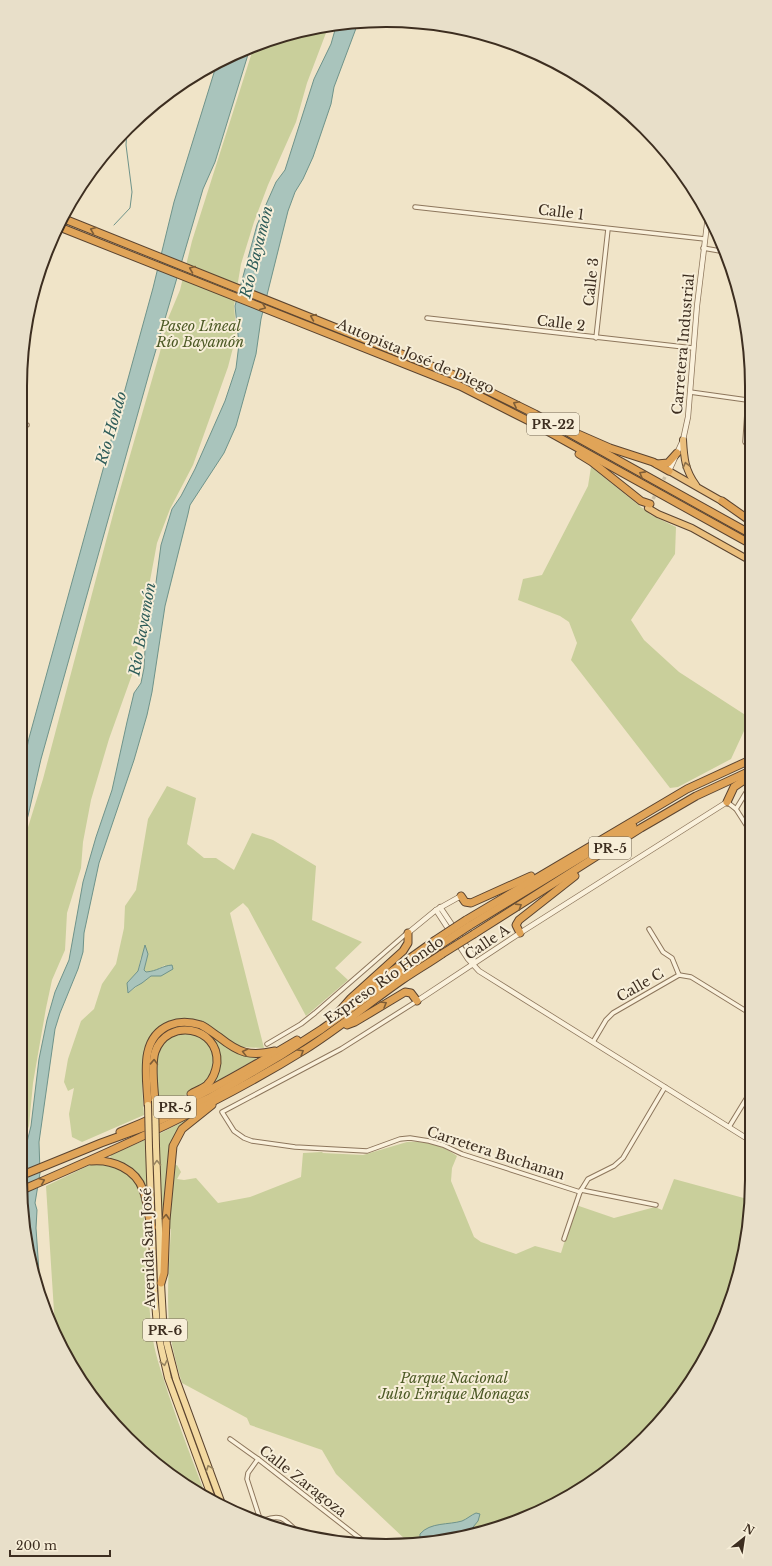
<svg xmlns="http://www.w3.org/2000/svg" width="772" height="1566" font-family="'Libre Baskerville',serif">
	<rect width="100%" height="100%" fill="#f0e4c8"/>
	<g fill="#c9cf9b" fill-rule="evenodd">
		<path d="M329,25L307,83L296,122L268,185L254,222L241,264L234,306L236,328L235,340L228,367L193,465L170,509L157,543L133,672L109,739L91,800L83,842L81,868L67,913L65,950L52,980L46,1008L33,1083L29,1126L22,1144L20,1159V853L43,779L115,507L160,352L167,321L180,290L192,241L254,46L268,39Z"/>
		<path d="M591,467L651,515L676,527L675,554L631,620L644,640L679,672L750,718L731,759L678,787L670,788L571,660L577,643L569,622L560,616L518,600L523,579L542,575L588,486Z"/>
		<path d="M167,786L196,798L187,844L204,858H216L234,870L252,833L273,840L316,866L312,920L362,942L335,968L348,980L306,1016L248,908L243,903L230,913L264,1048L240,1047L208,1027L172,1022C164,1030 154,1037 147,1046C139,1057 143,1100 144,1115L82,1142L72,1137L69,1114L74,1088L68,1091L64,1082L68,1059L81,1021L94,1009L102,984L116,964L124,928L125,906L136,890L148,819ZM148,954L144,970L146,972L155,971L165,965L161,976H151L128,993L127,983L138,971L141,957Z"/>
		<path d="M196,1025L256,1057V1059L215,1082L213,1081L217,1048L194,1029L160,1038L151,1100L148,1060L157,1036L172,1026Z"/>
		<path d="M189,1032L204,1038L211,1047L214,1055L212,1071L202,1087L173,1101L159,1111L156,1054L161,1044L174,1034Z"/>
		<path d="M188,1119H189L178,1132L164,1233L161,1232L159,1134Z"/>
		<path d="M145,1140L148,1190L146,1191L144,1187L110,1158L111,1155Z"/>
		<path d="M407,1142C425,1141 442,1145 457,1156L452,1168L451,1181L474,1237L481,1242L516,1254L535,1246L561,1253L576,1205L614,1218L655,1207L662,1210L674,1179L751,1200L740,1275L714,1342L645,1439L548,1508L434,1543L408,1542L336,1474L322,1450L250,1425L247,1418L182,1383C177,1367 173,1351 170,1334C166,1299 169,1264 171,1229L168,1228L173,1166L177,1165L181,1172L177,1179L184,1180L196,1178L218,1203L250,1197L301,1177L303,1153L322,1152L323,1153L363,1155Z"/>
		<path d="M92,1164C110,1165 130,1169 139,1186C144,1196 143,1208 144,1219C148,1259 147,1300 153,1340C156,1358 163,1376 168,1393C180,1429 194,1464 207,1499L203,1497L145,1455L96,1403L55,1327L46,1186Z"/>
	</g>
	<g fill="#a9c4bc" stroke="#6f938a">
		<path d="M337,23H358L334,87L331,104L313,157L303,179L295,192L288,211L261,319L256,354L236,426L224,453L190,505L188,514L165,606L152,692L147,715L134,760L99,863L84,933L83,952L78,969L60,1013L55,1029L39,1142L40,1173L35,1203L37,1210L36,1228L41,1301L20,1180L23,1158L31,1126L39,1059L47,1020L55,992L69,960L83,882L96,837L112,790L127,722L134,693L141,683L144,668L146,632L153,605L161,545L172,509L181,496L195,469L225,401L236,368L239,344L235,306L257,225L276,182L285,170L314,79L331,44Z"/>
		<path d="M250,48L215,162L203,189L150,370L41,759L28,816L20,842V781L29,738L153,288L174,202L217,63Z"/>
		<path d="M145,945L148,954L144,970L146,972C158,971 161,966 172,965L173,969L161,976H151L142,983L135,987L128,993L127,983L138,971Z"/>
		<path d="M476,1513L480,1514L478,1521L469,1532L434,1543L422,1542L420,1537V1534C430,1522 449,1525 462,1521C467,1519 471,1515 476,1513Z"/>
	</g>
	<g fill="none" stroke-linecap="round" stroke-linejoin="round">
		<path stroke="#6f938a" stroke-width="1" d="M114,225L130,208L132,192L126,145L127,130"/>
		<path stroke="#ccc0a6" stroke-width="3.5" stroke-dasharray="3.5 2" stroke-linecap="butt" d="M653,499L665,477"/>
		<g stroke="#8d765c" stroke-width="5.5">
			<g id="minor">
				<path d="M415,207L705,239"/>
				<path d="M703,248L726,252"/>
				<path d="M427,318L693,348"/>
				<path d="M596,338L608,229"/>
				<path d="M749,383L745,442L749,447"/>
				<path d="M690,392L747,400"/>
				<path d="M21,425H27"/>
				<path d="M727,802L736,809L750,831"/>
				<path d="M736,809L750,786"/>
				<path d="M649,929L663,952L672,958L679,975"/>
				<path d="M417,1001L341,1049L222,1112L234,1131L244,1138L252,1141L295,1147L367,1151L400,1139L410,1138L429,1141L443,1145L462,1154L580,1192"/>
				<path d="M593,1042L606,1020L613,1013L679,975L691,977L751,1014"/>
				<path d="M267,1044L301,1024L315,1013L407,933"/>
				<path d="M729,1127L751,1091"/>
				<path d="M581,1190L656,1205"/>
				<path d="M564,1239L580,1192L588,1179L614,1166L623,1158L665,1087"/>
				<path d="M230,1439L258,1459L362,1540"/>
				<path d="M258,1459L248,1473L247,1479L260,1519"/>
				<path d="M264,1520C283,1513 285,1521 299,1533"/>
			</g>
		</g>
		<g stroke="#8d765c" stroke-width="6">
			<g id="tertiary">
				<path d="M669,471L683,440L688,417L697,306L708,216"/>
				<path d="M440,907L473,956L474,964"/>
				<path d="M436,910L468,959L479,971L751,1141"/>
				<path d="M408,933L436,910L461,896"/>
				<path d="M417,1001L520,933L727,802"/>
			</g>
		</g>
		<g stroke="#5b4430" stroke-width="8">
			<g id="primary">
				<path d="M156,1146L161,1283L163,1319L167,1344L176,1379L222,1504"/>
				<path d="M149,1148L154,1290L157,1326L161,1347L168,1378L213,1501"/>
			</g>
		</g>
		<g stroke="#5b4430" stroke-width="8">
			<g id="trunk">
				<path d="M683,440C684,458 685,470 696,485"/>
				<path d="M669,471L725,503"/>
				<path d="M648,508L658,514L692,528L749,560"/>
			</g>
		</g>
		<g stroke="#5b4430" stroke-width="9">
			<g id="motorway">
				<path d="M62,218L464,379L535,414L749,533"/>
				<path d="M57,226L460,386L531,422L749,543"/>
				<path d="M578,434L610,448L653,462L669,471"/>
				<path d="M579,454L592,462L641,501L650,504"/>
				<path d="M657,464L668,463L677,453"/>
				<path d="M722,501L749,520"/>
				<path d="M727,802L734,787L750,776"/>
				<path d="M461,896L465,902L471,903L531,876"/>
				<path d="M466,920L687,789L750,760"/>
				<path d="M469,926L633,826"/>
				<path d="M520,933L516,925L519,920L575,876"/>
				<path d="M474,934L641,828L696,796L750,771"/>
				<path d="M347,1006L392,971L434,941"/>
				<path d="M336,1015L351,998L403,951L408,943V933"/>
				<path d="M347,1025L355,1022L405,992L411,993L417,1001"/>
				<path d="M155,1101C154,1087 151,1064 155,1052C167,1017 219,1026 217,1063C216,1071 213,1079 207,1085C202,1089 196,1091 191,1094"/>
				<path d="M148,1105C147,1077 138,1038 170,1025C180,1021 191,1022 201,1025C207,1028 213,1033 219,1037C239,1053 250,1057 275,1051"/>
				<path d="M120,1132C182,1107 240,1074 297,1040"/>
				<path d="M91,1161C112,1159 136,1169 143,1190C148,1202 147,1215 152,1227"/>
				<path d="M20,1176L101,1143L145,1127L209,1098L280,1056L322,1029L440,945"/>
				<path d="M22,1190C119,1148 216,1105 306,1049C339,1028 369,1003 402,980C415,971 429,963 442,954"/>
				<path d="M161,1283L164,1273L166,1220L173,1146L182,1129L212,1105"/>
			</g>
		</g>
		<use href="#minor" stroke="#faf1dc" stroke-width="3.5"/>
		<use href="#tertiary" stroke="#faf1dc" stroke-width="4.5"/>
		<use href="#primary" stroke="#f3d9a0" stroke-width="6"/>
		<use href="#trunk" stroke="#eabe7c" stroke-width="6"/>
		<use href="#motorway" stroke="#e0a458" stroke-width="7"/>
		<g stroke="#5b4430" stroke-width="8" stroke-linecap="butt">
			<g id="primary-bridge">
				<path d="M155,1101L156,1146"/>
				<path d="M148,1105L149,1148"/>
			</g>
		</g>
		<g stroke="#5b4430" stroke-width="9" stroke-linecap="butt">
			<g id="motorway-bridge">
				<path d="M434,941L466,920"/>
				<path d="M440,945L469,926"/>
				<path d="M442,954L474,934"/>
			</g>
		</g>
		<use href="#primary-bridge" stroke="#f3d9a0" stroke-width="6"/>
		<use href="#motorway-bridge" stroke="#e0a458" stroke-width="7"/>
	</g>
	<defs><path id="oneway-chevron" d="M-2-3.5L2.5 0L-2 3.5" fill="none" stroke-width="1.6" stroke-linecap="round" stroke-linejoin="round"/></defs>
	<g stroke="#7e5d36">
		<use href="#oneway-chevron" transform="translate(93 230) rotate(-158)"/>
		<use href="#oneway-chevron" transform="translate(192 269) rotate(-158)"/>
		<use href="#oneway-chevron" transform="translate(263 307) rotate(22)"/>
		<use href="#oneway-chevron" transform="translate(313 317) rotate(-158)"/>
		<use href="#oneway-chevron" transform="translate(516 404) rotate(-153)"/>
		<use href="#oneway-chevron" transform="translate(642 474) rotate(-151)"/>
		<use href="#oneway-chevron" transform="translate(519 906) rotate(-32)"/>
		<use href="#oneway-chevron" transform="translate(384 1004) rotate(-30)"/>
		<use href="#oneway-chevron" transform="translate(245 1052) rotate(-166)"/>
		<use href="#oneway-chevron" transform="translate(301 1052) rotate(-31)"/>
		<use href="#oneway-chevron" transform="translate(154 1062) rotate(-88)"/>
		<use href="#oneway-chevron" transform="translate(42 1181) rotate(-23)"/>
		<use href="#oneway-chevron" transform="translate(166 1217) rotate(-86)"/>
	</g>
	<use stroke="#8b6f49" href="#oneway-chevron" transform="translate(686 465) rotate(-104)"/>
	<g stroke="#988460">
		<use href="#oneway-chevron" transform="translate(157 1163) rotate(-92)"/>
		<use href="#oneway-chevron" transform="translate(164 1363) rotate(77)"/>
		<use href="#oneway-chevron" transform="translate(209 1468) rotate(-110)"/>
	</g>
	<g text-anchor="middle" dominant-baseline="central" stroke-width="4" stroke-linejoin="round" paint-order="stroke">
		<g fill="#f7eed8" stroke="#756857" stroke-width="1">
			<rect x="527" y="413" width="52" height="22" rx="3"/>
			<rect x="589" y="837" width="42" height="22" rx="3"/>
			<rect x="154" y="1096" width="42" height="22" rx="3"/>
			<rect x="143" y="1319" width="44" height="22" rx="3"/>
		</g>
		<g font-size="13" font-weight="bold" fill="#3d2e20">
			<text x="553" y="424">PR-22</text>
			<text x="610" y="848">PR-5</text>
			<text x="175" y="1107">PR-5</text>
			<text x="165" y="1330">PR-6</text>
		</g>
		<g font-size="14" fill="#3d2e20" stroke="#f7eed8">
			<text transform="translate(561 212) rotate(7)">Calle 1</text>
			<text transform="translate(591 282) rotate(-84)">Calle 3</text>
			<text transform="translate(561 323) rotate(7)">Calle 2</text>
			<text transform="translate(683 344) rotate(-85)">Carretera Industrial</text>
			<text transform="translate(416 356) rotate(23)">Autopista José de Diego</text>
			<text transform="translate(487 942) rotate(-34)">Calle A</text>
			<text transform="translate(384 980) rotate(-35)">Expreso Río Hondo</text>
			<text transform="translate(640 985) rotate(-30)">Calle C</text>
			<text transform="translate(496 1153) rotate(18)">Carretera Buchanan</text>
			<text transform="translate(148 1248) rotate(-92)">Avenida San José</text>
			<text transform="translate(303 1481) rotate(38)">Calle Zaragoza</text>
		</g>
		<g font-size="14" font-style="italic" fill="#4d5a26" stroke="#f7eed8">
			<text x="200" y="326">Paseo Lineal<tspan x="200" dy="16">Río Bayamón</tspan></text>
			<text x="454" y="1378">Parque Nacional<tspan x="454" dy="16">Julio Enrique Monagas</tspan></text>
		</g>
		<g font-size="15" font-style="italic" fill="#2f5d5a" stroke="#f7eed8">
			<text transform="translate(256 252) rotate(-76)">Río Bayamón</text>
			<text transform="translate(111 428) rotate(-74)">Río Hondo</text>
			<text transform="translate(142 629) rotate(-80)">Río Bayamón</text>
		</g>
	</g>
	<path d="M0 0H772V1566H0ZM386 27H386A359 359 0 0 1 745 386V1180A359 359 0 0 1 386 1539H386A359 359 0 0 1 27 1180V386A359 359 0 0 1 386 27Z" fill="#e8dfc9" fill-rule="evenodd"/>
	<path fill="none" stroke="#3d2e20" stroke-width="2" d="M386 27H386A359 359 0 0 1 745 386V1180A359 359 0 0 1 386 1539H386A359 359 0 0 1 27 1180V386A359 359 0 0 1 386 27Z"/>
	<g transform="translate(744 1538) rotate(30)" stroke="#f7eed8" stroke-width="3" paint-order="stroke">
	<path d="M0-3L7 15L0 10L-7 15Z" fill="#3d2e20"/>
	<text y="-6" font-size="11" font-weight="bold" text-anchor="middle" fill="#3d2e20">N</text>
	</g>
	<path d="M10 1550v6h100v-6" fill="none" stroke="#3d2e20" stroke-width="2"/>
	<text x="16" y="1550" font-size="12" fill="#3d2e20" stroke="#f7eed8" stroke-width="3" paint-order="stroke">200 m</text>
</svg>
